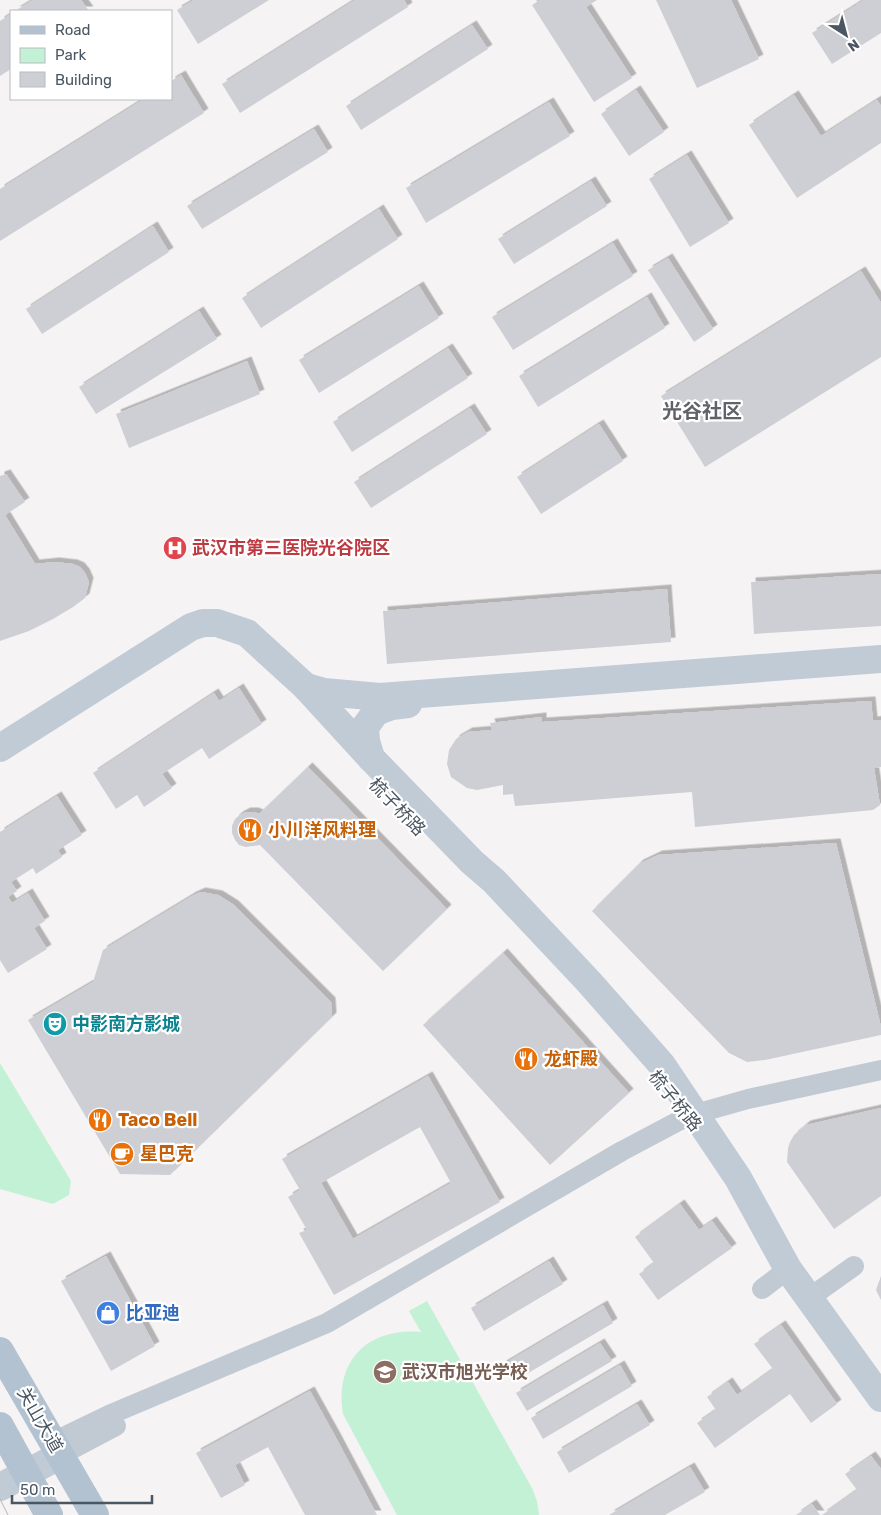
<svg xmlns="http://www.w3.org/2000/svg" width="881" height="1515" font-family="Rubik,'Noto Sans SC',sans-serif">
	<defs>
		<filter id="shadow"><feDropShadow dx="4.5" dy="-4.5" stdDeviation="0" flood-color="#0004"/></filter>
	</defs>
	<rect width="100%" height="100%" fill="#f5f3f3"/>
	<g fill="#c3f1d5">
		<path d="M0,1063L71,1181L69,1195L53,1204L0,1189Z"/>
		<path d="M427,1301L532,1488L537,1501L539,1515H397L343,1414C334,1361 368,1327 421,1332L409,1311Z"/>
	</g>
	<g fill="#cdcfd5" fill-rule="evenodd" filter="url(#shadow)">
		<path d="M33,0H81L89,11H15Z"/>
		<path d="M194,0H269L198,44L177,10Z"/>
		<path d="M355,0H404L408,7L240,113L222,84Z"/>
		<path d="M540,0H597L586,7L632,78L594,102L532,5Z"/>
		<path d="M656,0H731L759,59L697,88Z"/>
		<path d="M864,0H881V33L832,64L812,33Z"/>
		<path d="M11,14V69L0,76V21Z"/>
		<path d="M472,25L488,49L361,130L346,106Z"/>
		<path d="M181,75L204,113L0,241V189L144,99H171V81Z"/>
		<path d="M636,90L664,132L629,156L601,114Z"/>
		<path d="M794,95L821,136L877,100L881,106V143L797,198L749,125Z"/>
		<path d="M549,102L570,136L426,223L406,188Z"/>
		<path d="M314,129L328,152L202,229L187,206Z"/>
		<path d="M687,155L729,223L690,247L649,179Z"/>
		<path d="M591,181L607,206L514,264L498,239Z"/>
		<path d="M379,209L398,239L261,328L242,298Z"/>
		<path d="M153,226L169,252L42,334L26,309Z"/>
		<path d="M613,243L633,276L513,350L492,317Z"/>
		<path d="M668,258L713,329L694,342L648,270Z"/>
		<path d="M861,271L881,303V357L705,467L661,396Z"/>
		<path d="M419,286L439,318L319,393L299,360Z"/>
		<path d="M647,297L665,328L538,407L519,376Z"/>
		<path d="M199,311L217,339L96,414L79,387Z"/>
		<path d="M448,348L468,378L352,452L333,422Z"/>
		<path d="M247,361L260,394L129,448L116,414Z"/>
		<path d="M470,408L487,434L371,508L354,482Z"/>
		<path d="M599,424L623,461L541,514L517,477Z"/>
		<path d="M6,474L25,502L5,515L35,564L55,562L73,564L80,567L85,573L89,582L85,598L73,607L53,619L29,631L0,641V476Z"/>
		<path d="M881,574V626L754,634L751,582Z"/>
		<path d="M667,589L671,642L387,664L383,611Z"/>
		<path d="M239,688L262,724L209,759L202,748L162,774L172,788L144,807L137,795L116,809L93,773L214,693L219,701Z"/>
		<path d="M871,701L873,721L881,720V767L874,768L880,805L873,810L695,827L692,792L515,806L513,794L503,795V785L477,790L467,788L451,777L447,764L449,750L456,739L468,732L492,730L490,723L542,717V722Z"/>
		<path d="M308,767L447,909L383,971L260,845L246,847L239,845L235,840L232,833V826L235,819L240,815L246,812H254L259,814Z"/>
		<path d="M57,796L82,835L58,850L62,857L36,874L33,868L11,882L17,891L8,897L12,903L28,893L45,921L34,928L47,949L8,973L0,960V832Z"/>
		<path d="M836,843L881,1027V1035L765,1060L747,1062L729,1053L592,911L639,864L658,855Z"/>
		<path d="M201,892L218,895L234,905L331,1002L332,1017L170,1175L120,1174L28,1020L93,982L103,950L192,896Z"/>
		<path d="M503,953L629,1093L550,1165L423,1025Z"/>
		<path d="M428,1076L500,1202L334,1295L299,1233L307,1230L288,1197L300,1190L282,1159ZM420,1127L451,1183L353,1239L321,1183Z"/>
		<path d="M881,1108V1196L834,1229L787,1162L788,1148L790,1142L794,1135L806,1125Z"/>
		<path d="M680,1204L699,1230L712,1221L732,1248L658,1300L639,1274L654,1263L635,1237Z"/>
		<path d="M106,1256L155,1346L111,1371L61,1281Z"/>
		<path d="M549,1261L563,1284L484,1331L471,1308Z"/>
		<path d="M881,1276V1300L876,1290Z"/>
		<path d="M603,1305L613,1323L513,1382L502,1365Z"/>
		<path d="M781,1325L837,1404L811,1423L790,1394L715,1448L697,1423L716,1410L707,1397L728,1382L737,1395L773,1369L754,1344Z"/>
		<path d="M600,1343L612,1361L527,1411L516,1393Z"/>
		<path d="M620,1365L632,1386L543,1439L531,1418Z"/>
		<path d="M310,1391L335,1436L377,1515H305L268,1447L235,1465L245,1485L221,1498L196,1453Z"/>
		<path d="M637,1404L650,1425L569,1473L557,1452Z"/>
		<path d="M871,1456L881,1469V1515H822L857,1490L845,1474Z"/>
		<path d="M690,1467L705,1492L665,1515H609Z"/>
		<path d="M812,1504L820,1515H796Z"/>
	</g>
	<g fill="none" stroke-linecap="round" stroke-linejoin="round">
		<g stroke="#c1cad2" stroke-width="20">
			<path d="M762,1289L788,1269"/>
			<path d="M809,1298L854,1266"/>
			<path d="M53,1442L109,1415L327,1323L622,1151L688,1116L748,1099L881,1070"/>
			<path d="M61,1455L116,1426"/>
		</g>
		<g stroke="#c1cbd6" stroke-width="28">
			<path d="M306,687L324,692L380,697L881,659"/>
			<path d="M0,748L191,627L203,623H217L247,633L306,687L371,758L472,862L494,881L589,982L662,1065L738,1178L788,1269L881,1398"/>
			<path d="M371,758L366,741L365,727L376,712L392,706L408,704"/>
			<path d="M0,1487L61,1455"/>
		</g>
		<g stroke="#b3c2d1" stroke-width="28">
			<path d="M0,1351L95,1515"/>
			<path d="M0,1426L49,1515"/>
		</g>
		<path stroke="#b5b8bd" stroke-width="1" d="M0,1499L8,1515"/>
	</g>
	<defs>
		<g id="hospital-disc" transform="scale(1.25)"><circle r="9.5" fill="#e0444e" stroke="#fff"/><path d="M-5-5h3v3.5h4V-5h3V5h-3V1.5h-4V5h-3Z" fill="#fff"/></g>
		<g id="restaurant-disc" transform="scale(1.25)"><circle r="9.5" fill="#e8710a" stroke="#fff"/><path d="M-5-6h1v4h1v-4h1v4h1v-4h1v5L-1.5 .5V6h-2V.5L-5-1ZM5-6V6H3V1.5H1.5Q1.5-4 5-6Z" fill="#fff"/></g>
		<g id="theatre-disc" transform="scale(1.25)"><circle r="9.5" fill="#0f9aa8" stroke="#fff"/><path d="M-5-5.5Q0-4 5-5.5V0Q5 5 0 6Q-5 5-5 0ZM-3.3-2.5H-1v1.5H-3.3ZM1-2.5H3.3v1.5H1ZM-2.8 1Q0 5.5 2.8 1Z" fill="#fff"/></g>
		<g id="cafe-disc" transform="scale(1.25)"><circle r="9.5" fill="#e8710a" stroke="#fff"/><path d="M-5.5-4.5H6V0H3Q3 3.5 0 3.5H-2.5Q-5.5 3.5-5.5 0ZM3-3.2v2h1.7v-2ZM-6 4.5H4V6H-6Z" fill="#fff"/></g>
		<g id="shop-disc" transform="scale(1.25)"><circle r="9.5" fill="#3f7fe0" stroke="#fff"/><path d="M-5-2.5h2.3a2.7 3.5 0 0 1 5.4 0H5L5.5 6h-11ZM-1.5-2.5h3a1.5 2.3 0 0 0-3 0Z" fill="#fff"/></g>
		<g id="school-disc" transform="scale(1.25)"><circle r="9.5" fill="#8d6e63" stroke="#fff"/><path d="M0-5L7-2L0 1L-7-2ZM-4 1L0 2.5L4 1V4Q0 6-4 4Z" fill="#fff"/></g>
	</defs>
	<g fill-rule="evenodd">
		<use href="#hospital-disc" x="175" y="548"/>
		<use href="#restaurant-disc" x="250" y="830"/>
		<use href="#theatre-disc" x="55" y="1024"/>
		<use href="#restaurant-disc" x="526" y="1059"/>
		<use href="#restaurant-disc" x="100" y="1120"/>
		<use href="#cafe-disc" x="122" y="1154"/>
		<use href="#shop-disc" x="108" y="1313"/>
		<use href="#school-disc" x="385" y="1372"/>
	</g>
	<g text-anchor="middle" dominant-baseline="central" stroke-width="4.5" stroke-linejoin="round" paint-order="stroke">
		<g font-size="18" font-weight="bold" fill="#be3a42" stroke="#fff" text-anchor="start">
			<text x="192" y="548">武汉市第三医院光谷院区</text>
		</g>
		<g font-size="18" fill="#4a5661" stroke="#fff">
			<text transform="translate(397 807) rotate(46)">梳子桥路</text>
			<text transform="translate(675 1101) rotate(51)">梳子桥路</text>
			<text transform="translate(40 1420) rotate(60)">关山大道</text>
		</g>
		<g font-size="18" font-weight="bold" fill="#c56008" stroke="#fff" text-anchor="start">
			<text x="268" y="830">小川洋风料理</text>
			<text x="544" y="1059">龙虾殿</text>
			<text x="118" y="1120">Taco Bell</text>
			<text x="140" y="1154">星巴克</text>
		</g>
		<g font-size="18" font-weight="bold" fill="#0d838f" stroke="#fff" text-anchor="start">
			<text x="72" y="1024">中影南方影城</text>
		</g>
		<g font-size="18" font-weight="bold" fill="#366cbe" stroke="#fff" text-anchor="start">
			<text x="126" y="1313">比亚迪</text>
		</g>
		<g font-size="18" font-weight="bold" fill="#785e54" stroke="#fff" text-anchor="start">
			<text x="402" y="1372">武汉市旭光学校</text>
		</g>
		<g font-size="20" font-weight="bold" fill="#5f6368" stroke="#fff">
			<text x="702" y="411">光谷社区</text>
		</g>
	</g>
	<rect x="10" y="10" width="162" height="90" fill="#ffffff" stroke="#b7bbc0"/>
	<rect x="20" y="26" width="25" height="8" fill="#b3c2d1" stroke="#b7bbc0"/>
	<text x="55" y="35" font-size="15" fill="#4a5661">Road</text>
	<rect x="20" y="48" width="25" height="15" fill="#c3f1d5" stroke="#b7bbc0"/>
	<text x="55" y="60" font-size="15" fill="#4a5661">Park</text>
	<rect x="20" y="72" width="25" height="15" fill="#cdcfd5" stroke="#b7bbc0"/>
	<text x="55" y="85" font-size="15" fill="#4a5661">Building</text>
	<g transform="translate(846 35) rotate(144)" stroke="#ffffff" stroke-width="4" paint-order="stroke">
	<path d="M0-4L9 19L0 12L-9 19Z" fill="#4a5661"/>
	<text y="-8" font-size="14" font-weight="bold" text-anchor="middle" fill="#4a5661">N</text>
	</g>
	<path d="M12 1495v8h140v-8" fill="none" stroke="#4a5661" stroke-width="2.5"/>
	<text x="20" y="1495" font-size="15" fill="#4a5661" stroke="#ffffff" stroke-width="4" paint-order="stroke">50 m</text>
</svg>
